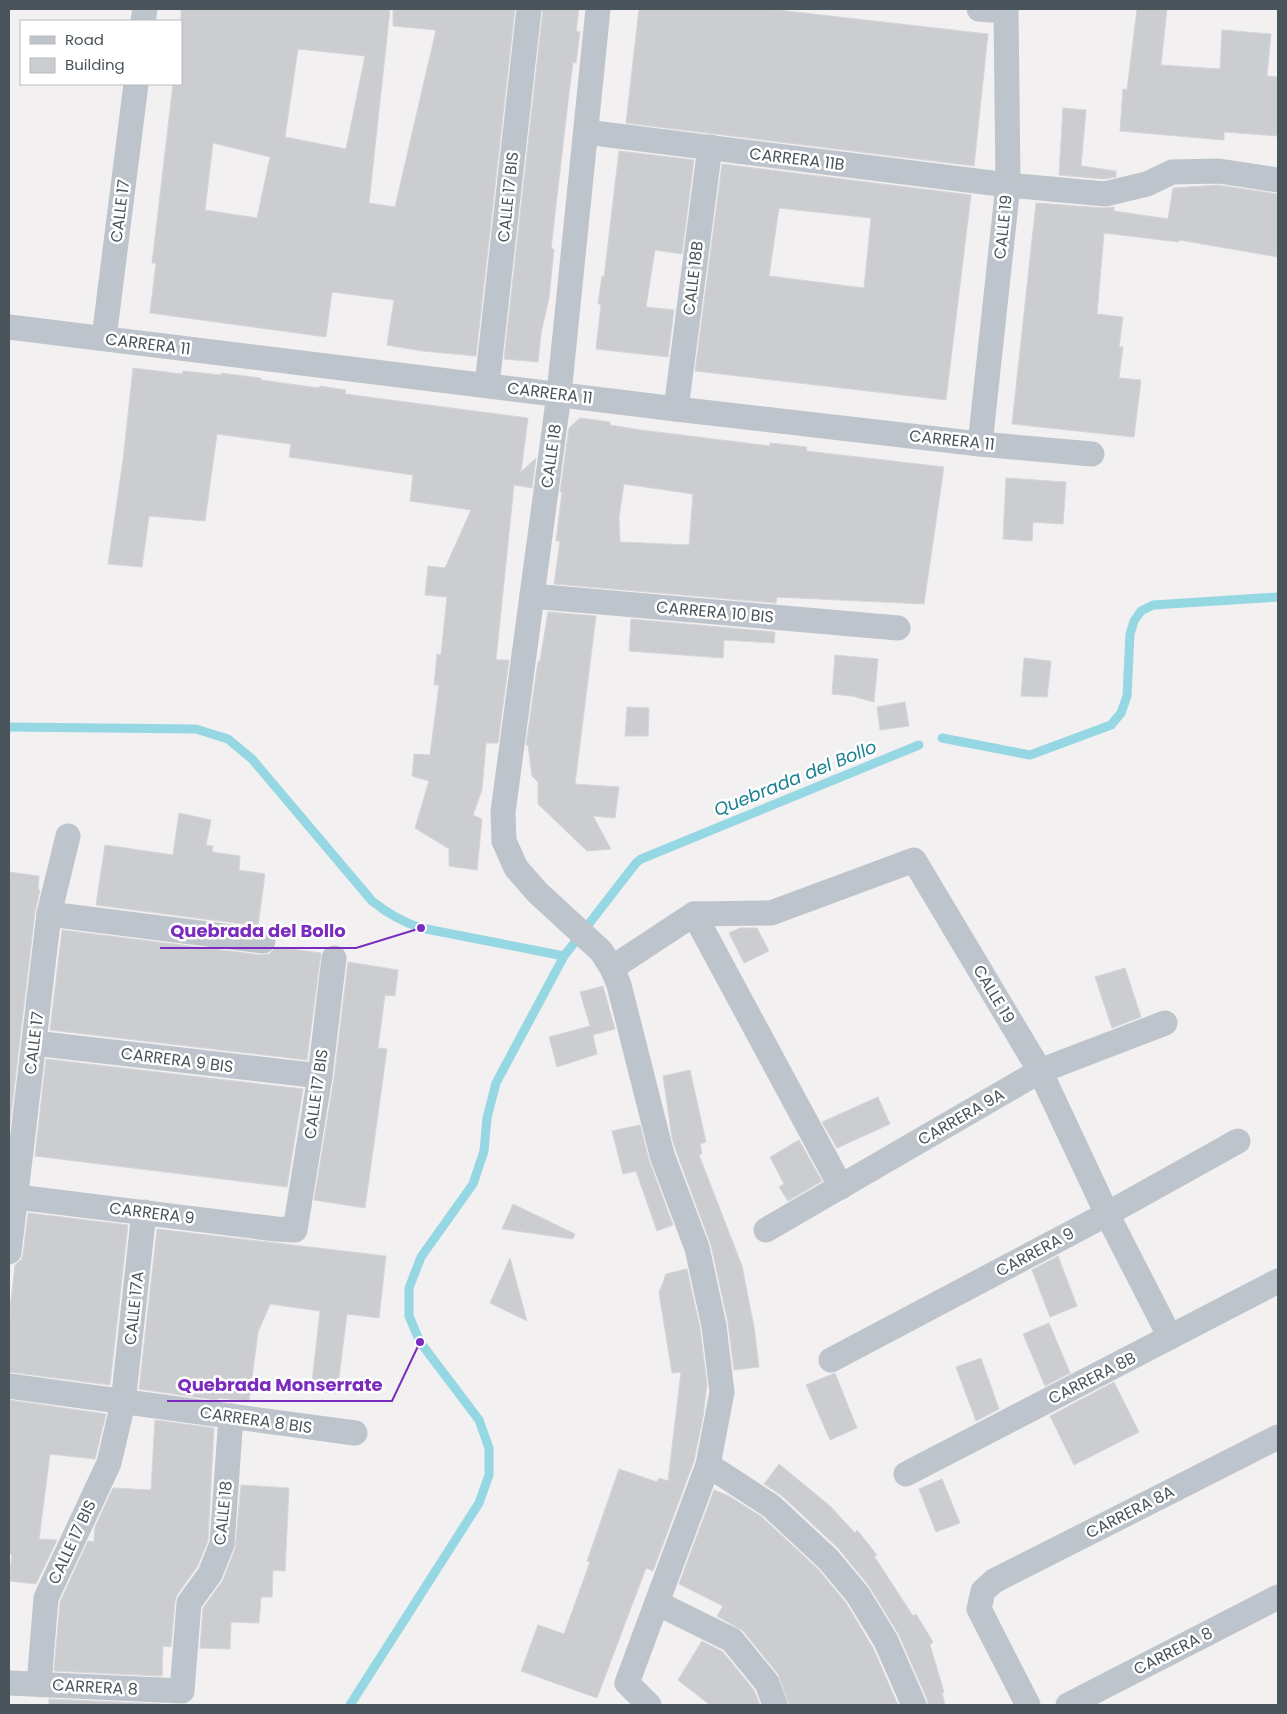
<svg xmlns="http://www.w3.org/2000/svg" width="1287" height="1714" font-family="Poppins,sans-serif">
	<rect width="100%" height="100%" fill="#f2f0f0"/>
	<g fill="none" stroke-linecap="round" stroke-linejoin="round">
		<g stroke="#95d7e2" stroke-width="9">
			<path d="M9,727L196,729L228,739L252,759L372,901C387,913 402,922 421,928L564,956L636,863L641,859L919,745"/>
			<path d="M942,738L1030,755L1111,725L1121,713L1127,696L1130,634L1134,621L1141,611L1153,605L1278,597"/>
			<path d="M350,1705L479,1503L489,1475V1448L479,1420L420,1342L409,1316V1288L421,1257L473,1184L484,1151L487,1118L496,1083L564,956"/>
		</g>
	</g>
	<g fill="#cbcdd1" stroke="#d4d6da" fill-rule="evenodd">
		<path d="M181,9H390L369,203L395,207L436,30L393,26V9H515L476,356L422,351L387,345L394,300L332,292L326,337L150,313L156,263H152L173,84H181ZM298,49L365,56L346,149L285,137ZM213,143L270,157L257,218L205,210Z"/>
		<path d="M543,9H579L576,31L580,32L576,63L573,62L569,93L551,249H554L549,298L541,333L538,362L504,359Z"/>
		<path d="M639,9H769L988,34L974,166L626,123Z"/>
		<path d="M1137,9H1167L1161,65L1220,69L1222,30L1271,34L1267,76L1278,77V136L1224,132V140L1120,131L1123,89L1127,90Z"/>
		<path d="M1063,108L1086,110L1081,166L1116,171V177L1104,179L1059,175Z"/>
		<path d="M619,151L694,160L682,254L655,250L646,307L674,310L668,357L596,349L601,304H598L602,276L604,277Z"/>
		<path d="M722,164L971,195L946,400L695,371ZM779,208L871,218L864,288L769,276Z"/>
		<path d="M1218,185L1278,194V257L1179,240V242L1104,233L1097,314L1123,317L1119,347H1123L1119,378L1141,380L1134,437L1012,424L1036,203L1104,208L1114,207V211L1168,219L1173,188Z"/>
		<path d="M133,368L182,374L183,371L221,375V373L261,378V380L319,388L320,386L346,390L345,394L528,418L521,472L536,458L532,488L514,485L496,660H509L498,743H486L482,790L473,815L482,819L477,870L449,866V849L415,828L429,781L412,776L414,754L430,755L439,685H434L437,654L441,655L447,597L425,595L428,566L445,568L471,510L410,501L413,475L289,457L291,444L217,434L205,521L149,516L142,567L108,564L123,460Z"/>
		<path d="M580,418L610,422V425L641,430L770,446V443L807,447L806,451L944,467L924,604L777,597L776,603L554,584L560,541H556L562,492H560L569,428ZM624,484L693,494L689,545L620,542L619,517Z"/>
		<path d="M1006,478L1066,482L1063,524L1033,522L1032,541L1003,539Z"/>
		<path d="M548,612L596,616L575,784L619,787L615,818L593,816L611,849L587,851L538,804V782L532,776L528,745H526L538,661H540Z"/>
		<path d="M631,619L775,632L774,643L724,640L723,658L629,651Z"/>
		<path d="M835,655L878,659L874,702L852,696L832,694Z"/>
		<path d="M1024,658L1051,661L1047,697L1021,696Z"/>
		<path d="M905,702L909,726L880,730L877,707Z"/>
		<path d="M627,707L649,708L648,736H625Z"/>
		<path d="M179,813L211,820L206,845L213,846L212,852L240,856L239,870L265,874L258,926L96,905L105,845L173,855Z"/>
		<path d="M9,872L39,876L38,889L40,890L35,912L9,1132Z"/>
		<path d="M740,928H757L769,951L744,963L729,933Z"/>
		<path d="M62,930L261,955L269,954L276,947L321,953L307,1060L50,1030Z"/>
		<path d="M348,962L398,970L395,996L385,995L378,1048L387,1049L365,1208L314,1200L334,1078Z"/>
		<path d="M1125,968L1141,1017L1112,1028L1095,977Z"/>
		<path d="M603,986L615,1029L593,1035L597,1054L557,1067L549,1037L590,1026L580,992Z"/>
		<path d="M46,1059L303,1089L287,1187L35,1156Z"/>
		<path d="M690,1070L706,1142L700,1144L702,1154L699,1155L742,1266L754,1327L759,1367L734,1370L728,1323L711,1245L676,1151L672,1138L663,1076Z"/>
		<path d="M878,1097L890,1124L837,1148L822,1122Z"/>
		<path d="M640,1125L649,1160L673,1225L657,1231L636,1171L623,1174L612,1131Z"/>
		<path d="M799,1140L822,1181L788,1201L779,1187L784,1184L770,1157Z"/>
		<path d="M513,1204L575,1234L573,1239L502,1229Z"/>
		<path d="M28,1213L128,1225L110,1385L9,1372V1325L11,1300L15,1265L21,1260L23,1254Z"/>
		<path d="M157,1229L386,1256L379,1318L347,1314L337,1393L311,1391L320,1311L270,1304L258,1332L249,1401L219,1398L216,1400L139,1389Z"/>
		<path d="M1058,1256L1077,1306L1050,1317L1032,1270Z"/>
		<path d="M510,1258L527,1321L490,1303Z"/>
		<path d="M687,1269L700,1328L707,1384L703,1417L694,1461L653,1571L646,1568L597,1698L521,1671L538,1625L564,1634L590,1562L587,1561L619,1469L657,1482L659,1478L668,1481L681,1372L672,1373L659,1293L666,1274Z"/>
		<path d="M1049,1323L1070,1373L1045,1386L1023,1334Z"/>
		<path d="M981,1358L999,1409L976,1421L956,1367Z"/>
		<path d="M835,1373L857,1428L830,1440L806,1385Z"/>
		<path d="M1114,1382L1139,1432L1074,1465L1050,1416Z"/>
		<path d="M9,1400L106,1414L95,1459L50,1454L39,1539L57,1540L36,1584L9,1581L12,1555L9,1554Z"/>
		<path d="M155,1420L214,1428L208,1541L197,1567L177,1595L175,1601L171,1647L163,1646L162,1676L54,1671L60,1602L88,1541L94,1542L95,1527L113,1488L151,1490Z"/>
		<path d="M779,1464L830,1506L855,1533L857,1530L877,1555L874,1556L913,1616L916,1614L933,1642L930,1645L944,1692L942,1693L945,1705H928L927,1699L899,1635L869,1586L838,1548L781,1495L764,1484Z"/>
		<path d="M942,1479L960,1523L936,1532L919,1489Z"/>
		<path d="M241,1485L289,1488L285,1571L273,1570L272,1597H261L259,1623L231,1622L230,1649L200,1648L203,1608L223,1580L235,1549Z"/>
		<path d="M714,1490L729,1496L762,1517L818,1569L846,1603L873,1648L898,1705H789L778,1674L743,1631L717,1616L723,1606L679,1584Z"/>
		<path d="M702,1641L723,1652L754,1690L760,1705H710L678,1680Z"/>
		<path d="M49,1699L161,1704V1705H49Z"/>
	</g>
	<g fill="none" stroke-linecap="round" stroke-linejoin="round">
		<g stroke="#bdc4cb" stroke-width="25">
			<path d="M598,9L559,394L503,812L504,841L516,868L537,892L601,951L612,968L619,985L662,1155L697,1248L714,1326L722,1392L708,1465L627,1683L649,1705"/>
			<path d="M979,9L1005,11"/>
			<path d="M143,21L145,9"/>
			<path d="M586,132L1008,185L1105,194L1147,184L1172,172L1219,171L1278,180"/>
			<path d="M9,327L676,409L980,444L1092,454"/>
			<path d="M104,338L136,84"/>
			<path d="M487,385L529,9"/>
			<path d="M676,409L710,147"/>
			<path d="M980,444L1008,185L1006,9"/>
			<path d="M532,596L898,628"/>
			<path d="M49,914L263,941"/>
			<path d="M694,914L771,913L914,860L1040,1071L1107,1214L1170,1337"/>
			<path d="M612,968L694,914L841,1187"/>
			<path d="M34,1043L320,1076"/>
			<path d="M9,1196L276,1229L295,1230L320,1076L334,958"/>
			<path d="M766,1230L1040,1071L1165,1023"/>
			<path d="M9,1252L49,914L68,836"/>
			<path d="M831,1360L1107,1214L1238,1141"/>
			<path d="M9,1386L355,1433"/>
			<path d="M708,1465L771,1506L828,1559L858,1595L886,1641L914,1705"/>
			<path d="M906,1474L1278,1281"/>
			<path d="M657,1603L732,1640L767,1683L775,1705"/>
			<path d="M9,1683L182,1691L189,1603L210,1574L222,1544L231,1416"/>
			<path d="M39,1684L46,1598L109,1463L123,1403L144,1212"/>
			<path d="M1028,1705L979,1609L983,1591L994,1581L1278,1437"/>
			<path d="M1068,1705L1278,1597"/>
		</g>
	</g>
	<g text-anchor="middle" dominant-baseline="central" stroke-width="5" stroke-linejoin="round" paint-order="stroke">
		<g font-size="16" fill="#4a545b" stroke="#fff">
			<text transform="translate(797 159) rotate(7)">CARRERA 11B</text>
			<text transform="translate(508 197) rotate(-84)">CALLE 17 BIS</text>
			<text transform="translate(120 211) rotate(-83)">CALLE 17</text>
			<text transform="translate(1003 227) rotate(-84)">CALLE 19</text>
			<text transform="translate(693 278) rotate(-83)">CALLE 18B</text>
			<text transform="translate(148 344) rotate(7)">CARRERA 11</text>
			<text transform="translate(550 393) rotate(7)">CARRERA 11</text>
			<text transform="translate(952 440) rotate(6)">CARRERA 11</text>
			<text transform="translate(551 456) rotate(-82)">CALLE 18</text>
			<text transform="translate(715 612) rotate(5)">CARRERA 10 BIS</text>
			<text transform="translate(994 994) rotate(59)">CALLE 19</text>
			<text transform="translate(34 1043) rotate(-83)">CALLE 17</text>
			<text transform="translate(177 1060) rotate(7)">CARRERA 9 BIS</text>
			<text transform="translate(316 1094) rotate(-82)">CALLE 17 BIS</text>
			<text transform="translate(961 1117) rotate(-30)">CARRERA 9A</text>
			<text transform="translate(152 1213) rotate(7)">CARRERA 9</text>
			<text transform="translate(1035 1252) rotate(-28)">CARRERA 9</text>
			<text transform="translate(134 1308) rotate(-84)">CALLE 17A</text>
			<text transform="translate(1092 1378) rotate(-27)">CARRERA 8B</text>
			<text transform="translate(256 1420) rotate(8)">CARRERA 8 BIS</text>
			<text transform="translate(1130 1512) rotate(-27)">CARRERA 8A</text>
			<text transform="translate(223 1513) rotate(-84)">CALLE 18</text>
			<text transform="translate(72 1542) rotate(-65)">CALLE 17 BIS</text>
			<text transform="translate(1173 1651) rotate(-27)">CARRERA 8</text>
			<text transform="translate(95 1687) rotate(3)">CARRERA 8</text>
		</g>
		<g font-size="18" font-style="italic" fill="#1c8293" stroke="#fff">
			<text transform="translate(795 778) rotate(-22)">Quebrada del Bollo</text>
		</g>
	</g>
	<path fill="none" stroke="#7b2cbf" stroke-width="2" d="M421 928L356 948H160M420 1342L392 1401H167"/>
	<g fill="#7b2cbf" stroke="#fff" stroke-width="2">
		<circle cx="421" cy="928" r="5"/>
		<circle cx="420" cy="1342" r="5"/>
	</g>
	<g font-size="18" text-anchor="middle" font-weight="bold" fill="#7b2cbf" stroke="#fff" stroke-width="5" stroke-linejoin="round" paint-order="stroke">
		<text x="258" y="937">Quebrada del Bollo</text>
		<text x="280" y="1391">Quebrada Monserrate</text>
	</g>
	<rect width="1287" height="1714" fill="none" stroke="#4a545b" stroke-width="20"/>
	<rect x="20" y="20" width="162" height="65" fill="#ffffff" stroke="#b7bbbd"/>
	<rect x="30" y="36" width="25" height="8" fill="#bdc4cb" stroke="#b7bbbd"/>
	<text x="65" y="45" font-size="15" fill="#4a545b">Road</text>
	<rect x="30" y="58" width="25" height="15" fill="#cbcdd1" stroke="#b7bbbd"/>
	<text x="65" y="70" font-size="15" fill="#4a545b">Building</text>
</svg>
